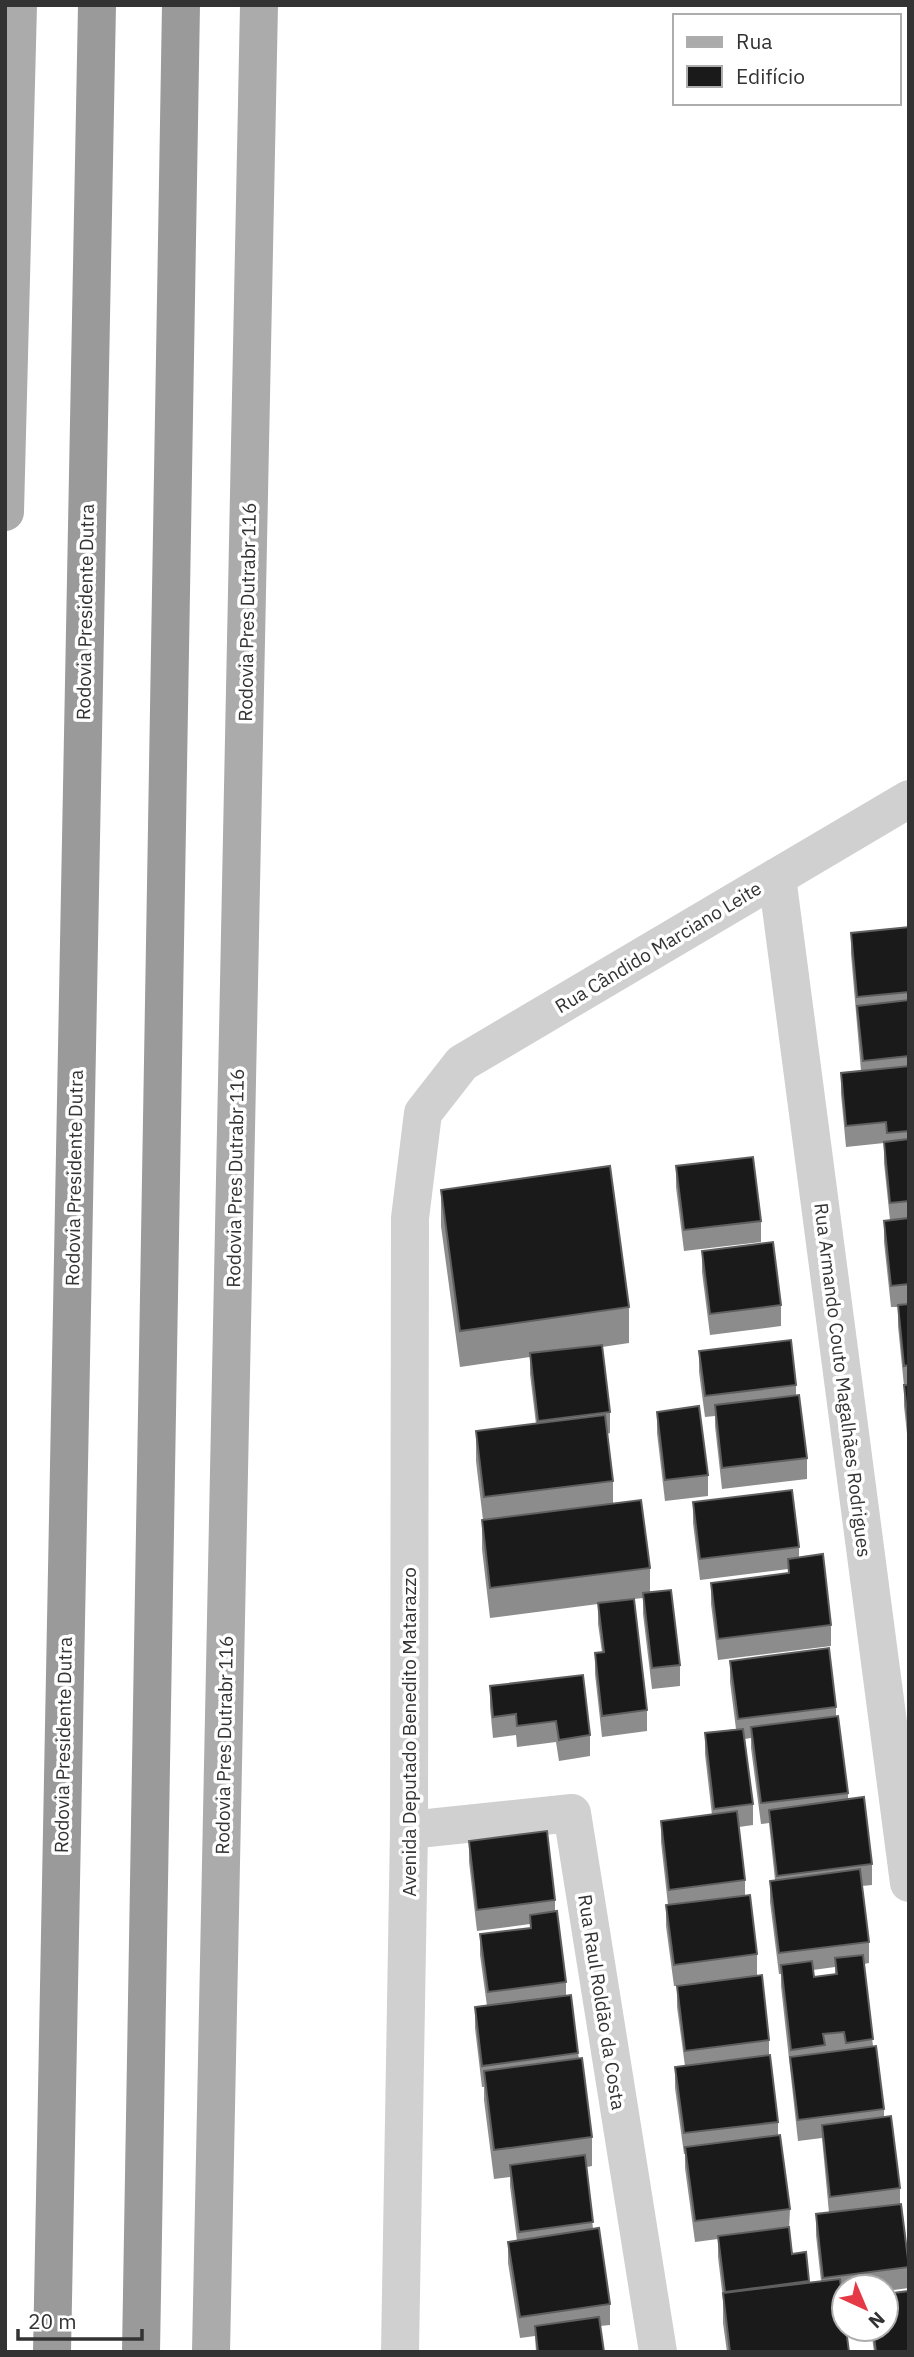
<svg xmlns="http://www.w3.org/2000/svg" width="914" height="2357" font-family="'IBM Plex Sans',sans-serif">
	<rect width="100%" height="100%" fill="#fff"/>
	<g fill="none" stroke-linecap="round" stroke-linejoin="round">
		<g stroke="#d0d0d0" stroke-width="38">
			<path d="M777,877L909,1883"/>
			<path d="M409,1830L572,1813L658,2352"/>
			<path d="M400,2352L409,1830L410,1218L423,1113L462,1063L909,799"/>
		</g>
		<g stroke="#ababab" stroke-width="38">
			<path d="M5,512L18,5"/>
			<path d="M211,2352L259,5"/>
		</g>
		<g stroke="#9a9a9a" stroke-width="38">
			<path d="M52,2352L97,5"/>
			<path d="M141,2352L181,5"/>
		</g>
	</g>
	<g fill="#8c8c8c" fill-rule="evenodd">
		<path d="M909,927V1452L904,1406V1386L898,1326V1307H891L884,1242V1221L890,1220L884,1163V1143L846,1147L841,1094V1073L861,1071L851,954V933Z"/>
		<path d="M676,1166L761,1221V1242L684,1251L676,1187Z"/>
		<path d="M441,1190L629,1307V1343L602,1347L610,1412V1433L607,1434L613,1481V1503L650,1568V1592L680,1665V1686L652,1689L643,1614V1598L634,1599L647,1710V1731L602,1737L595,1674V1653L602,1652L598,1624V1604L490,1618L482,1549V1520H483L476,1461V1431L536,1424L530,1374V1357L460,1367L441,1226Z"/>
		<path d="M702,1251L781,1305V1326L710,1335L702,1272Z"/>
		<path d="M699,1351L796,1385V1395L807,1458V1479L722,1489L715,1426V1416L705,1417L699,1372Z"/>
		<path d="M657,1412L708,1475V1496L665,1501L657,1433Z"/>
		<path d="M693,1502L799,1547V1557L831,1625V1646L718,1660L711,1604V1583L788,1573V1569L700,1580L693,1523Z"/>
		<path d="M730,1661L836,1707V1716L848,1793V1800L872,1864V1885L862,1886L869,1942V1963L864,1964L873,2046L884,2109V2117L900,2188V2204L909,2267V2288L886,2291V2287H844V2296H842L849,2352H727L723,2323V2299L718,2257V2239L695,2242L685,2168V2154H684L675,2088V2067L685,2066L677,2007V1986H674L666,1926V1905H668L661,1842V1821L712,1815L705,1754V1733L736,1729L730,1682ZM751,1738V1748L761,1824L769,1823L775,1880L770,1881V1902L779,1974H781V1986L798,2141L822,2138L829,2213L816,2214V2235L821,2281L809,2283L806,2252L792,2254L789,2230L790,2209L778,2135V2122L769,2055V2040L757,1976V1954L745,1895V1880L739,1827L753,1825V1804L745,1739ZM835,1967V1974L814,1977L813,1970Z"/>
		<path d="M490,1686L590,1735V1756L559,1761L556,1742L517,1747L516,1735L493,1738L490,1707Z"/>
		<path d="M469,1841L555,1900V1911L566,1982V1995L578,2053L592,2137V2166L587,2167L593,2229L610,2304V2325L600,2326L604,2352H536L535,2336L520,2338L508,2263V2242L517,2241L510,2186V2177L494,2179L484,2100V2087H482L475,2028V2007L487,2006L480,1955V1934L530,1928V1924L477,1931L469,1862Z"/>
		<path d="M871,2329H886L909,2352H874Z"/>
	</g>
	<g fill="#1a1a1a" stroke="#5f5f5f" stroke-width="2">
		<path d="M909,927V992L857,997L851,933Z"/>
		<path d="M909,1000V1056L863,1061L857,1006Z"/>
		<path d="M909,1066V1131L887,1133L886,1122L846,1126L841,1073Z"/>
		<path d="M909,1139V1201L890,1203L884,1142Z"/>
		<path d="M753,1157L761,1221L684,1230L676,1166Z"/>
		<path d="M610,1166L629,1307L460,1331L441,1190Z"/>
		<path d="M909,1218V1284L891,1286L884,1221Z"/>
		<path d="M773,1242L781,1305L710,1314L702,1251Z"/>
		<path d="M909,1304V1365L904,1366L898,1305Z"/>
		<path d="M791,1340L796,1385L705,1396L699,1351Z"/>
		<path d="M602,1345L610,1412L538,1421L530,1353Z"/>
		<path d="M904,1385H909V1431Z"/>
		<path d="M799,1395L807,1458L722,1468L715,1405Z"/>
		<path d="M699,1406L708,1475L665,1480L657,1412Z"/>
		<path d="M605,1415L613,1481L484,1497L476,1431Z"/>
		<path d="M792,1490L799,1547L700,1559L693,1502Z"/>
		<path d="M641,1500L650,1568L490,1588L482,1520Z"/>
		<path d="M823,1554L831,1625L718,1639L711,1583L789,1573L788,1559Z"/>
		<path d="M671,1590L680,1665L652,1668L643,1593Z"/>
		<path d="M634,1599L647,1710L602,1716L595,1653L604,1652L598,1603Z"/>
		<path d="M829,1648L836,1707L738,1719L730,1661Z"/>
		<path d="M583,1675L590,1735L559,1740L556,1721L517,1726L516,1714L493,1717L490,1686Z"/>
		<path d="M838,1716L848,1793L761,1803L751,1727Z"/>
		<path d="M743,1729L753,1804L714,1809L705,1733Z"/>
		<path d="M864,1797L872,1864L777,1876L769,1810Z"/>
		<path d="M737,1811L745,1880L669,1890L661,1821Z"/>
		<path d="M547,1831L555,1900L477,1910L469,1841Z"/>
		<path d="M860,1869L869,1942L779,1953L770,1881Z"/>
		<path d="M750,1895L757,1954L674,1965L666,1905Z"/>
		<path d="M557,1911L566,1982L488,1992L480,1934L531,1928L530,1915Z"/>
		<path d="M863,1955L873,2039L846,2043L844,2032L823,2034L825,2045L791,2050L781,1965L812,1961L814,1977L837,1974L835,1958Z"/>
		<path d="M762,1975L769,2040L685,2051L677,1986Z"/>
		<path d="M571,1995L578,2053L482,2066L475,2007Z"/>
		<path d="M876,2046L884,2109L798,2120L790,2057Z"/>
		<path d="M770,2055L778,2122L684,2133L675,2067Z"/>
		<path d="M582,2058L592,2137L494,2150L484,2071Z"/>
		<path d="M891,2116L900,2188L830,2197L822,2125Z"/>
		<path d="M780,2135L790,2209L695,2221L685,2147Z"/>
		<path d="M585,2155L593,2222L519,2232L510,2165Z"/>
		<path d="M901,2204L909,2267L823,2278L816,2214Z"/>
		<path d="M789,2227L792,2254L806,2252L809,2281L725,2292L718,2236Z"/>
		<path d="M599,2228L610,2304L520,2317L508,2242Z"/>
		<path d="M840,2279L844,2314V2329H846L849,2352H730L723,2293Z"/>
		<path d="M909,2291V2352H876L873,2329H886V2294Z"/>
		<path d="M599,2317L604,2352H538L535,2326Z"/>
	</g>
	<g text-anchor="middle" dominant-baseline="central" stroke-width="7" stroke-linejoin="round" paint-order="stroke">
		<g font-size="19" fill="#333" stroke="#fff">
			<text transform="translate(85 612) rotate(-89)">Rodovia Presidente Dutra</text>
			<text transform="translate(247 612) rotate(-89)">Rodovia Pres Dutrabr 116</text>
			<text transform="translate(658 947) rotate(-31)">Rua Cândido Marciano Leite</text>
			<text transform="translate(74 1178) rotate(-89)">Rodovia Presidente Dutra</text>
			<text transform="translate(235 1178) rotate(-89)">Rodovia Pres Dutrabr 116</text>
			<text transform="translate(843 1380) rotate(83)">Rua Armando Couto Magalhães Rodrigues</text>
			<text transform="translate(409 1732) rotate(-90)">Avenida Deputado Benedito Matarazzo</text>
			<text transform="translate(63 1745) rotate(-89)">Rodovia Presidente Dutra</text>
			<text transform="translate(224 1745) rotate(-89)">Rodovia Pres Dutrabr 116</text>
			<text transform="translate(602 2002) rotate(81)">Rua Raul Roldão da Costa</text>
		</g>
	</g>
	<rect width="914" height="2357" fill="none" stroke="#333333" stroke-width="14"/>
	<rect x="673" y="14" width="228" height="91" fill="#ffffff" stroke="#adadad" stroke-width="2"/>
	<rect x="687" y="37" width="35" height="10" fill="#ababab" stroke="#adadad" stroke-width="2"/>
	<text x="736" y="49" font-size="21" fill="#333333">Rua</text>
	<rect x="687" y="66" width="35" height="21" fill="#1a1a1a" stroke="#adadad" stroke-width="2"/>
	<text x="736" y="84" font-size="21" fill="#333333">Edifício</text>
	<g transform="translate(865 2308) rotate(136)"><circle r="33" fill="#ffffff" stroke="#adadad" stroke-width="2"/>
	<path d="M0-5L12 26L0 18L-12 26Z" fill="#e63946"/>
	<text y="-10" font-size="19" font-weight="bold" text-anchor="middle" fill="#333333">N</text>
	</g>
	<path d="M18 2329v10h124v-10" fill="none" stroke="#333333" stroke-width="3.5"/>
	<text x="28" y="2329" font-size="21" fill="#333333" stroke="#ffffff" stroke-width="5" paint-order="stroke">20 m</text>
</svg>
